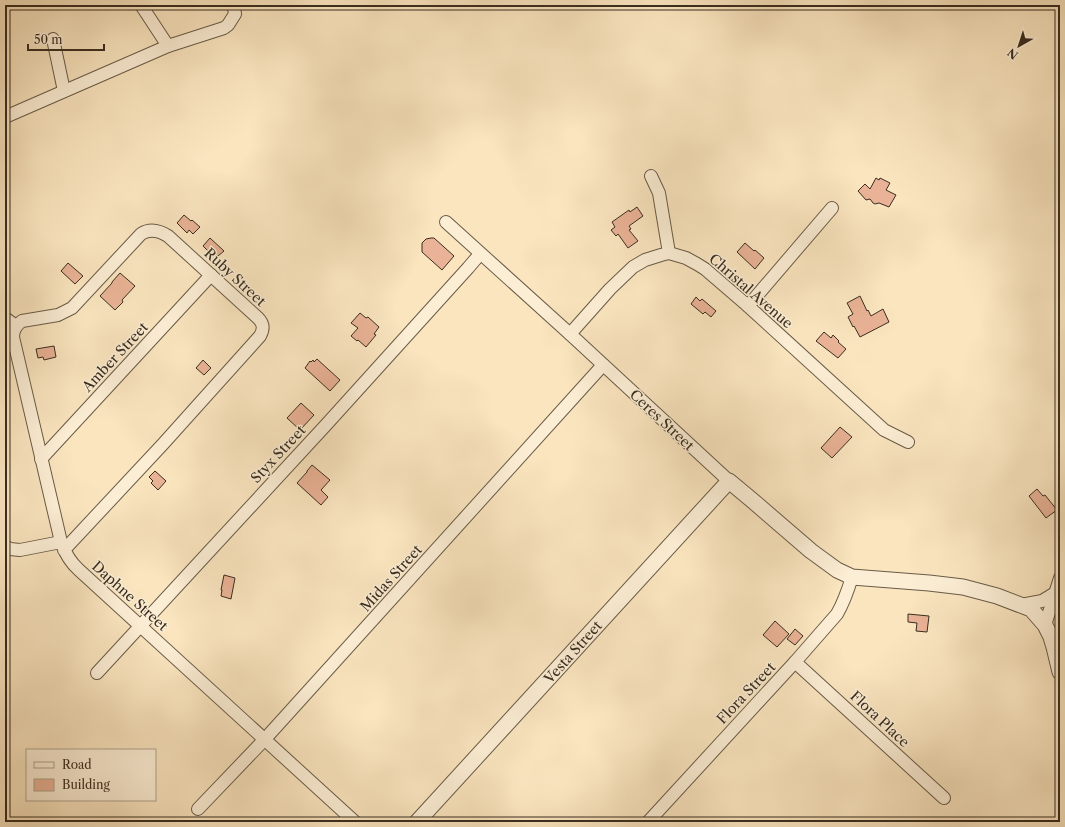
<svg xmlns="http://www.w3.org/2000/svg" width="1065" height="827" font-family="'Libre Caslon Text',serif">
	<rect width="100%" height="100%" fill="#fae5bf"/>
	<filter id="stains"><feTurbulence type="fractalNoise" baseFrequency=".005" numOctaves="4"/><feColorMatrix values="0 0 0 0 .2 0 0 0 0 .09 0 0 0 0 .02 0 0 0 .5 -.17"/></filter>
	<radialGradient id="worn" r=".72"><stop offset=".6" stop-color="#630" stop-opacity="0"/><stop offset="1" stop-color="#630" stop-opacity=".3"/></radialGradient>
	<g fill="#eab397" stroke="#392d1f">
		<path d="M876,178L879,180L880,178L890,183L886,190L896,195L889,207L879,203L875,204L873,203L870,199L866,200L858,191L865,184L870,189Z"/>
		<path d="M637,207L643,216L629,226L631,229L629,230L638,241L628,248L618,234L616,236L611,230L615,227L612,222L629,210L630,212Z"/>
		<path d="M184,215L191,221L192,220L200,227L193,234L189,230L187,233L177,223Z"/>
		<path d="M210,238L224,251L218,256L215,253L212,255L203,246Z"/>
		<path d="M431,238H434L454,256L442,270L422,252V243L426,239Z"/>
		<path d="M745,243L754,251L755,250L764,258L755,269L737,252Z"/>
		<path d="M68,263L83,276L75,284L61,271Z"/>
		<path d="M120,273L135,286L122,300L123,302L115,310L100,296L112,283V282Z"/>
		<path d="M860,296L867,311L868,310L871,316L883,309L889,322L860,337L854,326L853,327L848,317L853,314L847,303Z"/>
		<path d="M696,297L700,301L702,299L716,311L711,317L705,312L703,314L691,304Z"/>
		<path d="M360,313L366,318L368,317L379,327L374,334L376,335L366,347L358,340L357,341L351,336L358,328L351,323Z"/>
		<path d="M824,332L831,338L833,335L839,341L838,342L846,349L838,358L816,341Z"/>
		<path d="M54,346L56,357L44,360L43,357L38,358L36,349Z"/>
		<path d="M317,359L340,380L330,391L305,368L310,361L311,362L313,360L314,362Z"/>
		<path d="M203,360L211,368L204,375L196,368Z"/>
		<path d="M301,403L314,415L300,430L287,418Z"/>
		<path d="M840,427L852,437L832,458L821,448Z"/>
		<path d="M312,465L330,480L321,490L328,497L321,505L297,483L307,472V471Z"/>
		<path d="M155,471L166,481L158,490L151,483L153,481L149,477Z"/>
		<path d="M1037,489L1043,496L1045,495L1057,510L1046,518L1029,496Z"/>
		<path d="M224,575L235,578L231,599L221,596L222,590H221Z"/>
		<path d="M908,614L929,616L927,632L916,631L917,623L908,622Z"/>
		<path d="M775,621L789,634L777,647L763,635Z"/>
		<path d="M795,629L803,636L795,645L787,639Z"/>
	</g>
	<g fill="none" stroke-linecap="round" stroke-linejoin="round">
		<g stroke="#695b47" stroke-width="14">
			<g id="minor">
				<path d="M141,5L168,46"/>
				<path d="M53,39L64,91"/>
				<path d="M5,117L168,46L224,28L228,25L235,14L234,8L232,5"/>
				<path d="M651,176L659,193L669,253"/>
				<path d="M446,222L570,334L729,481"/>
				<path d="M748,306L832,208"/>
				<path d="M5,318L16,326"/>
				<path d="M570,334L610,289L633,267L645,260L661,255L669,253L686,258L697,264L705,269L748,306L884,430L908,442"/>
				<path d="M41,459L211,275"/>
				<path d="M5,546L10,549L20,550L61,542"/>
				<path d="M64,550L163,444L260,336C264,329 264,324 258,318L168,236C160,231 150,228 141,234L72,308L58,315L22,321C16,325 13,330 13,337L61,542C65,553 70,562 79,570L355,822"/>
				<path d="M1021,605L1042,601L1055,593"/>
				<path d="M1045,625L1060,578"/>
				<path d="M795,662L944,798"/>
				<path d="M97,673L325,426L468,268L480,254"/>
				<path d="M198,809L265,739L603,365"/>
				<path d="M648,822L795,662L837,614C844,602 848,590 852,577"/>
			</g>
		</g>
		<g stroke="#695b47" stroke-width="17">
			<path id="tertiary" d="M417,822L729,481L753,501L811,551L837,570L852,577L929,583L963,587L997,596L1031,609L1045,625L1051,637L1054,647L1060,672"/>
		</g>
		<use href="#minor" stroke="#fceed5" stroke-width="12"/>
		<use href="#tertiary" stroke="#fceed5" stroke-width="15"/>
	</g>
	<g text-anchor="middle" dominant-baseline="central" stroke-width="3" stroke-linejoin="round" paint-order="stroke">
		<g font-size="14" fill="#392d1f" stroke="#fceed5">
			<text transform="translate(235 277) rotate(43)">Ruby Street</text>
			<text transform="translate(751 291) rotate(41)">Christal Avenue</text>
			<text transform="translate(115 357) rotate(-47)">Amber Street</text>
			<text transform="translate(662 420) rotate(43)">Ceres Street</text>
			<text transform="translate(278 454) rotate(-47)">Styx Street</text>
			<text transform="translate(391 578) rotate(-48)">Midas Street</text>
			<text transform="translate(130 596) rotate(42)">Daphne Street</text>
			<text transform="translate(573 652) rotate(-48)">Vesta Street</text>
			<text transform="translate(746 693) rotate(-47)">Flora Street</text>
			<text transform="translate(880 719) rotate(43)">Flora Place</text>
		</g>
	</g>
	<rect width="1065" height="827" fill="none" stroke="#fae5bf" stroke-width="20"/>
	<rect x="6" y="6" width="1053" height="815" fill="none" stroke="#392d1f" stroke-width="2"/>
	<rect x="10" y="10" width="1045" height="807" fill="none" stroke="#392d1f"/>
	<rect x="26" y="749" width="130" height="52" fill="#fceed5" stroke="#aea18c"/>
	<rect x="34" y="762" width="20" height="6" fill="#fceed5" stroke="#aea18c"/>
	<text x="62" y="769" font-size="12" fill="#392d1f">Road</text>
	<rect x="34" y="779" width="20" height="12" fill="#eab397" stroke="#aea18c"/>
	<text x="62" y="789" font-size="12" fill="#392d1f">Building</text>
	<g transform="translate(1019 46) rotate(219)" stroke="#fceed5" stroke-width="3" paint-order="stroke">
	<path d="M0-3L7 15L0 10L-7 15Z" fill="#392d1f"/>
	<text y="-6" font-size="11" font-weight="bold" text-anchor="middle" fill="#392d1f">N</text>
	</g>
	<path d="M28 44v6h76v-6" fill="none" stroke="#392d1f" stroke-width="2"/>
	<text x="34" y="44" font-size="12" fill="#392d1f" stroke="#fceed5" stroke-width="3" paint-order="stroke">50 m</text>
	<rect width="100%" height="100%" filter="url(#stains)"/>
	<rect width="100%" height="100%" fill="url(#worn)"/>
</svg>
